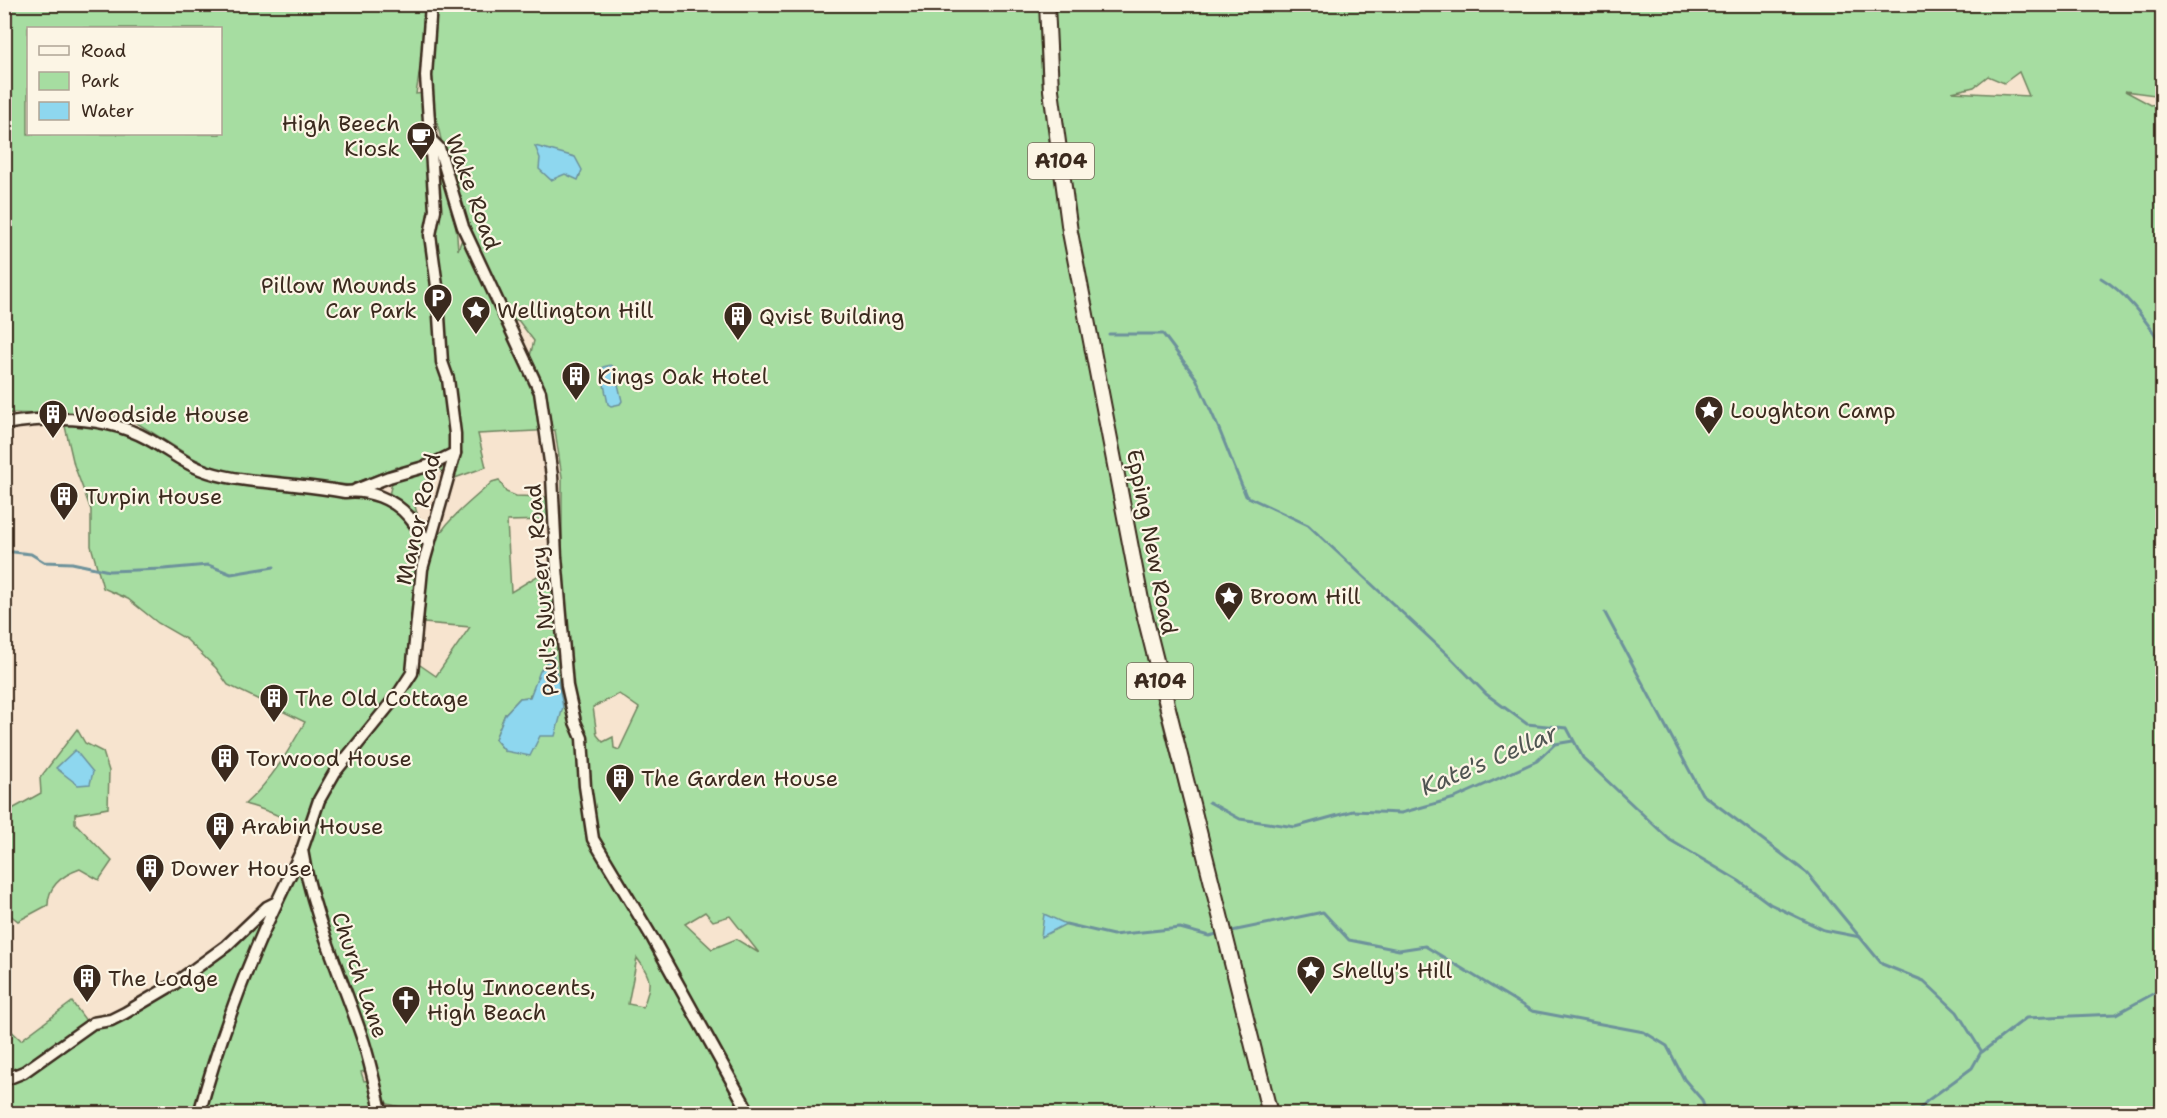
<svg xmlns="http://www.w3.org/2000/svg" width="2167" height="1118" font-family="'Shantell Sans',sans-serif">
	<rect width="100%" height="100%" fill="#f7e4cf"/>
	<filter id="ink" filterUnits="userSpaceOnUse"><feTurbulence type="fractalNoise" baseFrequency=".0167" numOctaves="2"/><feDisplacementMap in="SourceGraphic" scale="12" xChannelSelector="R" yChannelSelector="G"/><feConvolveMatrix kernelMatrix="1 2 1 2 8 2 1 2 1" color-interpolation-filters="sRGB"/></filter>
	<g filter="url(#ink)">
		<g fill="#a6dda1" stroke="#708460" stroke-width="1.5" fill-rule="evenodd">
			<path d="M5,5H428L424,44L416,94L424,93L451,184L430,91L437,5H1041L1040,35L1042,82L1051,156L1075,296L1151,678L1264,1113L427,1114L388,1104L384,1100L313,886L308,854L312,827L324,791L416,673L420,665L436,676L470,627L424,623C425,601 423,578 429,557C437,525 469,504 492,482L499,480L506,492L516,496L546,497L549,520L507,521L511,592L562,561V477L555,430L478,434L486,467L449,480L437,466L413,499L417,513L388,499L396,467L350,485L243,476L210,466L191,457L126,416L5,413ZM28,28H220V134H28ZM453,184L468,223L458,250ZM518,320L534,341L530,356L510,324ZM533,691L505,751L495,739L505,714L520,698L529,697ZM619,694L639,708L619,750L614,748L613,737L603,742L597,735L593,707ZM705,912L713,921L730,916L759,953L736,939L712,949L685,924ZM637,958C652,978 652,984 643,1007L628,1004Z"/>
			<path d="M1055,5H2162V96L2125,91L2151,105L2162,103V1113H1275L1138,558L1064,161L1056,87ZM2019,72L2029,96L1952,92L1974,87L1988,76L2004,83Z"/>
			<path d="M64,422L127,432L207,474L385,500L416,530L421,542L422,551L409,668L401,684L325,776L314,800L306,828L299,831C284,815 267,811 245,804C271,781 288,752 305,722L228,685L216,668L186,639L158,623L128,599L103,588L91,546V510L74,465Z"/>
			<path d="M77,729L85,743L103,752L109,771L108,808L75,814V823L112,861L99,880L80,869C63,875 48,886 48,905L18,921L5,911L4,839L6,838L5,813L41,793L40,778Z"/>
			<path d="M300,863L369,1070L361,1072L364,1081L371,1080C374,1090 379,1102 372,1110L336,1114H203L240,992Z"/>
			<path d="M269,910L242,973L193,1113H5L4,1084L91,1029L123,1017Z"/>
			<path d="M72,1002L87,1022C60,1041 34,1063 5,1077L4,1024L21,1040Z"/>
		</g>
		<g fill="#8ed7ef" stroke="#6d929b" stroke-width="1.5">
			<path d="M535,146L575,157L582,170L578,180L565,174L551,180L539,169L540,158Z"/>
			<path d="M611,365L614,367L622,401L620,404L611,406L608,404L601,370L603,367Z"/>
			<path d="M553,654L563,707L555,736H540L530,756L505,751L495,739L505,714L520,698L530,697L540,671Z"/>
			<path d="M75,750L93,772L90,784L78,785L56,768Z"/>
			<path d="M1044,914L1066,924L1041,937Z"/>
		</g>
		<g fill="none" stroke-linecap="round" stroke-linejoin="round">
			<g stroke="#6d929b" stroke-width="3">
				<path d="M2101,278C2127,293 2145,320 2162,344"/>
				<path d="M1109,334H1163L1196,378L1219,429L1246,496L1308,525L1450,657L1486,694L1527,724L1567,728L1583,758L1670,840L1739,881L1770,904L1824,930L1860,937"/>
				<path d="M4,551L31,554L44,562L72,563L109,571L164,569L208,565L231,574L274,567"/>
				<path d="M1605,613L1702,794L1807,873L1882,964L1924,981L1957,1012L1982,1052L2026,1018L2116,1014L2162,989"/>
				<path d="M1209,802L1240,819L1295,827L1353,811L1401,813L1455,798L1537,761L1555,744L1573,741"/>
				<path d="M1066,924L1113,935L1180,928L1209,936L1221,933"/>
				<path d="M1227,932L1323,912L1349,940L1399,950L1425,946L1532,1011L1644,1032L1667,1046L1684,1079L1702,1100L1706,1114"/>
				<path d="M1915,1114L1927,1101L1972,1068L1981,1052"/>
			</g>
			<g stroke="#3b2a1e" stroke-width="15">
				<g id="minor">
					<path d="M431,140L439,148L463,227L540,392L552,476L556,557L567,686L575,722L582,738L585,786L593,839L653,939L750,1114"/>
					<path d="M4,424C52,416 105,415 148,439C165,448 182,462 200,469C230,481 263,481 295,485C312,487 328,489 345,492C368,489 394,499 409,517C416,525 422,535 429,543"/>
					<path d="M356,490L389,477L431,465L455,453"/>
					<path d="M302,850C312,913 340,973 361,1034C370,1060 375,1087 382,1114"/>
					<path d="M4,1080L24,1072L93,1023L111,1020L125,1013L174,984L226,946L267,907L277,902L302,850L319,800L335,772L399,693L412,673L422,569L455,453V434L448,379L442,362L437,286L430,235L435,210L426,76L431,4"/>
					<path d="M199,1114C219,1041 245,969 277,902"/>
				</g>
			</g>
			<g stroke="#3b2a1e" stroke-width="18">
				<path id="major" d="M1047,4L1051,90L1070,232L1142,605L1270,1114"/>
			</g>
			<use href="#minor" stroke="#fcf5e5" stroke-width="10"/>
			<use href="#major" stroke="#fcf5e5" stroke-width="14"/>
		</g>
	</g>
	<defs>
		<g id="cafe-pin" transform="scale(1.5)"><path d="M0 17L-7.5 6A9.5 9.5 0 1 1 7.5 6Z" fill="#3b2a1e" stroke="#fcf5e5"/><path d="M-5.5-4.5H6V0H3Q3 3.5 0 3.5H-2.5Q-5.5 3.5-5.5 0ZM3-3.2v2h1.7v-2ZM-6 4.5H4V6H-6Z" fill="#fff"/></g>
		<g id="parking-pin" transform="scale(1.5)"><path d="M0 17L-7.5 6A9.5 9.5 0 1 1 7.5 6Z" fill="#3b2a1e" stroke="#fcf5e5"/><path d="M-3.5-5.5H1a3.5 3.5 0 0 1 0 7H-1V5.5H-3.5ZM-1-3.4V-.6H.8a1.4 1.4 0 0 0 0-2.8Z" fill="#fff"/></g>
		<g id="sight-pin" transform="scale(1.5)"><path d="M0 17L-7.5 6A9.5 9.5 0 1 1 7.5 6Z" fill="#3b2a1e" stroke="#fcf5e5"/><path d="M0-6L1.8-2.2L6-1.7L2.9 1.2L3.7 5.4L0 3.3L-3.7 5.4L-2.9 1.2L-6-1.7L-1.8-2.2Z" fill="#fff"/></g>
		<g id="building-pin" transform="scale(1.5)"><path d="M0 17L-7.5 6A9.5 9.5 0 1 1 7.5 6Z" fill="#3b2a1e" stroke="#fcf5e5"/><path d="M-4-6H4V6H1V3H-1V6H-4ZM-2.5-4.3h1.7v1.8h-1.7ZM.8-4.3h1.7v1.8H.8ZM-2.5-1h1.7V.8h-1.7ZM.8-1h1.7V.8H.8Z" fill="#fff"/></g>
		<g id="church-pin" transform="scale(1.5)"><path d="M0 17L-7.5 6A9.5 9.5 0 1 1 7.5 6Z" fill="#3b2a1e" stroke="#fcf5e5"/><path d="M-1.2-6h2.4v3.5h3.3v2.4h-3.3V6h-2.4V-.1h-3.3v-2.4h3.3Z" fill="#fff"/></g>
	</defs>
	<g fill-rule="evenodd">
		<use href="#cafe-pin" x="421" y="136"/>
		<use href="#parking-pin" x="438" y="298"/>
		<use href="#sight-pin" x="476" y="310"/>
		<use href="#building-pin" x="738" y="316"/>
		<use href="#building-pin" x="576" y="376"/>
		<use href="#sight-pin" x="1709" y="410"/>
		<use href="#building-pin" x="53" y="414"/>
		<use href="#building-pin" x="64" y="496"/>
		<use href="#sight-pin" x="1229" y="596"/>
		<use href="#building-pin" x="274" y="698"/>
		<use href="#building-pin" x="225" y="758"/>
		<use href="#building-pin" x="620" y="778"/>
		<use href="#building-pin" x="220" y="826"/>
		<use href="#building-pin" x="150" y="868"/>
		<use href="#sight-pin" x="1311" y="970"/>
		<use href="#building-pin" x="87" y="978"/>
		<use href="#church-pin" x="406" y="1000"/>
	</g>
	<g text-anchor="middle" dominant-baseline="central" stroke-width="4.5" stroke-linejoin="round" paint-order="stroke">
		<g fill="#fcf5e5" stroke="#75675a" stroke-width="1.5">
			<rect x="1028" y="143" width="66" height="36" rx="4.5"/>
			<rect x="1127" y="663" width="66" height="36" rx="4.5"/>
		</g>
		<g font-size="21" font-weight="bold" fill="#3b2a1e">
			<text x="1061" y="161">A104</text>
			<text x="1160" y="681">A104</text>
		</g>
		<g font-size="22" fill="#3b2a1e" stroke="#fcf5e5" text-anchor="start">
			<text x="400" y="123" text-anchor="end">High Beech<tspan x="400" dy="25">Kiosk</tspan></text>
			<text x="417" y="285" text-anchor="end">Pillow Mounds<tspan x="417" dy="25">Car Park</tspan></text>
			<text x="497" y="310">Wellington Hill</text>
			<text x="759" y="316">Qvist Building</text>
			<text x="597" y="376">Kings Oak Hotel</text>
			<text x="1730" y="410">Loughton Camp</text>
			<text x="74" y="414">Woodside House</text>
			<text x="85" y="496">Turpin House</text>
			<text x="1250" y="596">Broom Hill</text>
			<text x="295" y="698">The Old Cottage</text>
			<text x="246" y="758">Torwood House</text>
			<text x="641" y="778">The Garden House</text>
			<text x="241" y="826">Arabin House</text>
			<text x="171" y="868">Dower House</text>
			<text x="1332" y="970">Shelly's Hill</text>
			<text x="108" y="978">The Lodge</text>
			<text x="427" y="987">Holy Innocents,<tspan x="427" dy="25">High Beach</tspan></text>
		</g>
		<g font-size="22" fill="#3b2a1e" stroke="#fcf5e5">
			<text transform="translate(473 192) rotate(70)">Wake Road</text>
			<text transform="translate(418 519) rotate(-77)">Manor Road</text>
			<text transform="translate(1152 542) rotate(79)">Epping New Road</text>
			<text transform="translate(542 590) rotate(-95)">Paul's Nursery Road</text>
			<text transform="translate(360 975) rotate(71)">Church Lane</text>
		</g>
		<g font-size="24" font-style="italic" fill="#505552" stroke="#fcf5e5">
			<text transform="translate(1489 760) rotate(-23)">Kate's Cellar</text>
		</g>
	</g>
	<rect width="2167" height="1118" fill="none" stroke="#fcf5e5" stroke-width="24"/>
	<rect x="12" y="12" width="2143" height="1094" fill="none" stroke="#3b2a1e" stroke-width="2" filter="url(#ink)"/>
	<rect x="27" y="27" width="195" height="108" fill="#fcf5e5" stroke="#afa495" stroke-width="1.5"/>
	<rect x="39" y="46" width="30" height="9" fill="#fcf5e5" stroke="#afa495" stroke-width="1.5"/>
	<text x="81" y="57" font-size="18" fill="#3b2a1e">Road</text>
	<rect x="39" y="72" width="30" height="18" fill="#a6dda1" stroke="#afa495" stroke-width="1.5"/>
	<text x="81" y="87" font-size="18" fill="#3b2a1e">Park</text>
	<rect x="39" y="102" width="30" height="18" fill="#8ed7ef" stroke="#afa495" stroke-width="1.5"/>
	<text x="81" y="117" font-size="18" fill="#3b2a1e">Water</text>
</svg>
